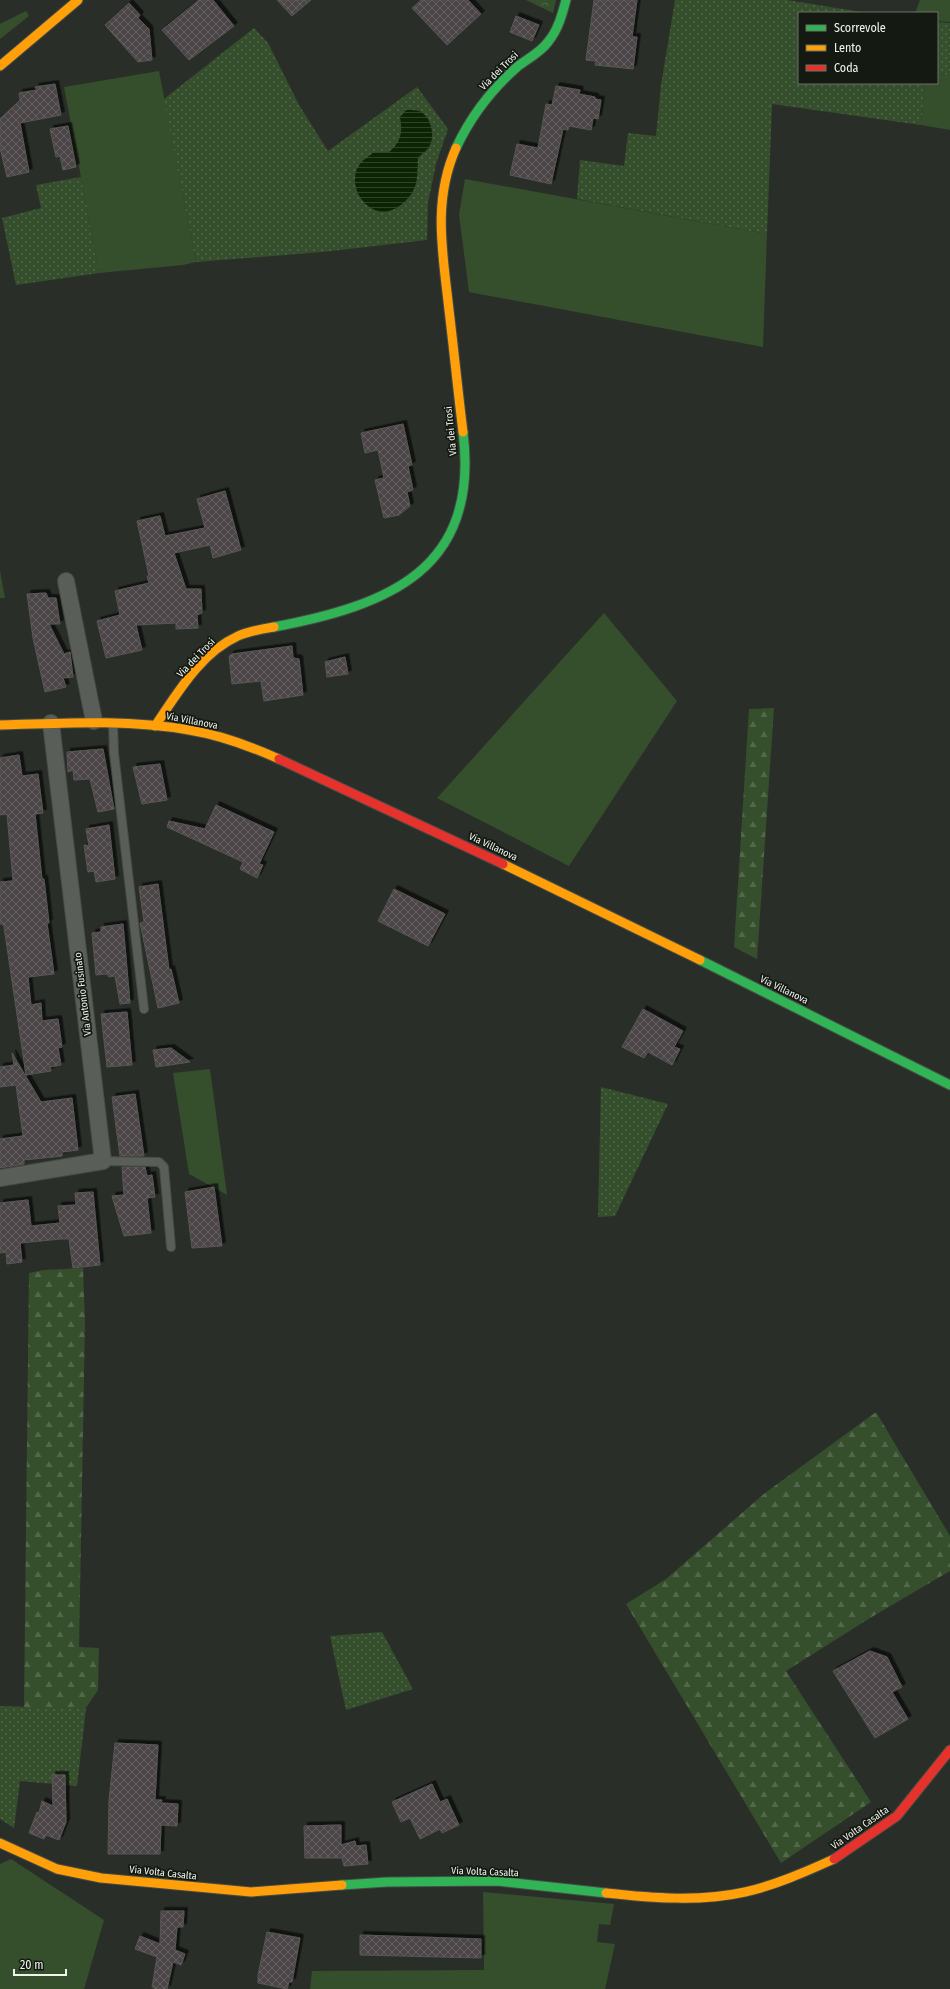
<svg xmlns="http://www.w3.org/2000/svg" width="950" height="1989" font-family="'Fira Sans Condensed',sans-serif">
	<defs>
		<pattern id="forest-firs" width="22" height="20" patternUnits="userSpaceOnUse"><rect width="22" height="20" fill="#354e2c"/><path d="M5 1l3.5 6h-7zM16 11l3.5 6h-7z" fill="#53684b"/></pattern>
		<pattern id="park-crowns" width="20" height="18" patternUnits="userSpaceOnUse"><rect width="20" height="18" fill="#354e2c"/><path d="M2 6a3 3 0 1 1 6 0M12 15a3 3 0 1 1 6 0" fill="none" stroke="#53684b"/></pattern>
		<pattern id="garden-dots" width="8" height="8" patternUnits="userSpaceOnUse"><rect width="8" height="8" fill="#354e2c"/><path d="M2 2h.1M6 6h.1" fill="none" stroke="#53684b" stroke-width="1.8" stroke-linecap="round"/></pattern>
		<pattern id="water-rules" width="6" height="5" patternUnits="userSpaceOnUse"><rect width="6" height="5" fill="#0c2404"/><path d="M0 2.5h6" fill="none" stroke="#304429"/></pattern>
		<pattern id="building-cross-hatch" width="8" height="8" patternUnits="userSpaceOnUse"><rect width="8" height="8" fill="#4b4447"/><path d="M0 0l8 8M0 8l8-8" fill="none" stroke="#656062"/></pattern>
		<filter id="shadow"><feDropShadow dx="3.5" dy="-3.5" stdDeviation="0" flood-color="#0009"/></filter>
	</defs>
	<rect width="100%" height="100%" fill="#292f28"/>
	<g fill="#354e2c">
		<path d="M920,0H950V22L937,21V13H915Z"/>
		<path d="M26,11L29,16L0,39V24Z"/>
		<path d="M159,71L196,262L183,265L99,273L64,87Z"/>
		<path d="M937,74L950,75V130L921,125L925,83H937Z"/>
		<path d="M465,179L767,234L763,347L469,292L459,215Z"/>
		<path d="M0,571L5,598H0Z"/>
		<path d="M604,613L677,701L569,866L437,798Z"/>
		<path d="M210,1069L227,1195L189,1174L173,1073Z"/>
		<path d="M11,1859L104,1920L84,1989H0V1864Z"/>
		<path d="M483,1892L614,1904L610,1925L599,1924L597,1942L615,1944L605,1989H310L312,1971L484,1970Z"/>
	</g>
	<g fill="url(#forest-firs)">
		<path d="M774,708L757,959L734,947L749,709Z"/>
		<path d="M83,1268L85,1322L79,1647L99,1648L98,1690L75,1724L36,1751L24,1706L29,1273L44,1270Z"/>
		<path d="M876,1412L950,1536V1571L870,1618L786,1671L871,1802L781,1863L626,1604L666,1579L765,1493Z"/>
	</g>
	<path fill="url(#park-crowns)" d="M526,0H556L553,13Z"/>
	<g fill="url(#garden-dots)">
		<path d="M675,0H787L867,13H799V83H925L921,125L772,104L767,234L577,199L580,160L624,166L628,133L656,136L661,85Z"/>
		<path d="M937,22L950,23V75L937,74Z"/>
		<path d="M254,28L268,43L299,105L328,151L417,87L448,129L436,164L428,203L427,240L322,252L196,262L164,99Z"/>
		<path d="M81,177L99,273L16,285L2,218L41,208L36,185Z"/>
		<path d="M601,1087L668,1104L615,1216L598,1217Z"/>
		<path d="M382,1632L413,1689L346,1710L330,1636Z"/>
		<path d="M0,1706L86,1709L77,1786L20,1781L14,1828L0,1819Z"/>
	</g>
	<path fill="url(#water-rules)" d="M406,110C410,110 416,110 419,111C431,116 436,136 429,147C427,151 421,154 418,158C417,178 419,190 402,204C371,231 337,179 366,158C368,157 371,154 373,153C378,152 384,153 389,152C401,142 403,132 400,117Z"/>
	<g fill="url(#building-cross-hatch)" stroke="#585755" filter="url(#shadow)">
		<path d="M199,0H213L234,26L189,60L162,30Z"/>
		<path d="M277,0H311L292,16Z"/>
		<path d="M421,0H468L481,14L447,45L412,8Z"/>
		<path d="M594,0H637L632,37H637L633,69L595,65L596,61L586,60Z"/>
		<path d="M129,3L140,15L138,18L149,29L152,60L138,62L105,25Z"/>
		<path d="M516,16L539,25L532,41L510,32Z"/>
		<path d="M55,84L61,115L20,123L29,172L7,177L0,148V119L20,100L19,93L37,90L35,87Z"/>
		<path d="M556,86L580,90L579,94L595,97V99L601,100L598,119L593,118L591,130L569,126L568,130L563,129L551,184L510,175L517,144L538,148L546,104L552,105Z"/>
		<path d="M68,126L76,167L63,170L60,156L56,157L50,129Z"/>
		<path d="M403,424L412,465L408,466L413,490L407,492L410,506L399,515L384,518L375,480L384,478L378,450L365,453L361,433Z"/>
		<path d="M225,491L241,550L213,558L210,545L174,553L186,589H201L202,613L197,615L198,628L176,629V623L136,625L142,650L106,658L97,621L120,615L115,591L149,583L147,576H149L137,521L160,516L165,536L205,528L197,499Z"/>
		<path d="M46,593L48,598H56L60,624H49L64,654L70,652L73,677L63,678L66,687L45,692L33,638L27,594Z"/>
		<path d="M292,646L293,658L299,659L303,695L264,701L261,681L232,684L229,656L232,654Z"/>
		<path d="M345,657L348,674L327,677L325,662Z"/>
		<path d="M103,749L114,809L98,812L90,779L74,780L73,770L68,772L67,752Z"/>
		<path d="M19,755L22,776L38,774L43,813L35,814L42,879H44L49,923H47L54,974L28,977L31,1005L41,1003L42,1021L58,1019L62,1047L58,1048L61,1065L50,1067L51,1071L26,1075L4,927L3,924H0V882L13,881L7,814L0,815V758Z"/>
		<path d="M160,764L167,800L142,804L133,767Z"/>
		<path d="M216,805L274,832L259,864L263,865L257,878L240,869L243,862L167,827L169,821L205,829Z"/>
		<path d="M109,825L115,879L96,882L94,871L88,872L84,845L89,846L86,829Z"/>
		<path d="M158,884L169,970L171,969L179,1003L158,1008L140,923L144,922L139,887Z"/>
		<path d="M394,889L445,914L428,946L378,921Z"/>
		<path d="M123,924L130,1003L120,1004L115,976L109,977L107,974L96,975L92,933L101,932V927Z"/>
		<path d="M643,1009L683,1031L674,1047L680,1049L672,1065L648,1052L644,1058L622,1047Z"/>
		<path d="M127,1012L132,1065L107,1067L101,1014Z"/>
		<path d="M171,1048L190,1062L156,1067L153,1050Z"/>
		<path d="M12,1053L41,1102L72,1098L78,1150L62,1152V1156L24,1160V1164L0,1168V1139L23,1136L16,1085L0,1087V1067L14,1065Z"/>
		<path d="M135,1094L144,1156H120L112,1097Z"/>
		<path d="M122,1167H145L147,1176L152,1175L155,1197L147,1198L151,1233L124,1236L112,1196L124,1195Z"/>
		<path d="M214,1187L222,1246L192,1248L185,1192Z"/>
		<path d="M93,1192L100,1265L73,1268L69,1239H61L20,1243L22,1262L7,1264L6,1252L0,1253V1203L28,1200L31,1226L60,1223L58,1206L76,1205L75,1193Z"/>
		<path d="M870,1651L887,1657L902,1687L892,1692L908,1719L875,1738L833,1671Z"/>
		<path d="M115,1743L158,1745L155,1800H162L161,1803L178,1804L177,1826L161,1825L160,1854H108L109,1800Z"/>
		<path d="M52,1775H65L66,1822L59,1840L46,1835L44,1839L29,1833L37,1812L39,1813L42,1801L53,1806Z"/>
		<path d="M432,1784L440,1802L447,1799L459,1825L442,1833L440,1829L420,1839L410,1818L401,1822L392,1802Z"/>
		<path d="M341,1825V1845L355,1841L356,1846L366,1845L368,1864L344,1866L342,1858H305L304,1826Z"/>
		<path d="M161,1911H184L183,1927H177L175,1950L185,1954L181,1965L173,1962L167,1989H154V1987H152L157,1957L135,1949L140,1936L160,1944Z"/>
		<path d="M267,1932L300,1938L292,1982H289L287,1989L258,1983V1975Z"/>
		<path d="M360,1935L481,1939V1958L360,1955Z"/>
	</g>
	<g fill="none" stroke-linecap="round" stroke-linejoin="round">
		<g stroke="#474b45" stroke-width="10">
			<g id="lane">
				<path d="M113,724L114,753L144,1009"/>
				<path d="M103,1161L159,1162L164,1167L171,1247"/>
			</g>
		</g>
		<g stroke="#474b45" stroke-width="18">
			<g id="street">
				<path d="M66,581L94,721"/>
				<path d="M0,1178L103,1161L51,723"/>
			</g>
		</g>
		<g stroke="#474b45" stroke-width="11">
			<g id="fast">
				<path d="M456,148C470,118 492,89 517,67C527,59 540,53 548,42C558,30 562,15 566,0"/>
				<path d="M274,627C390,605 480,569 463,432"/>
				<path d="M700,960L950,1085"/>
				<path d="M342,1885L387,1882L497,1881L606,1893"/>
			</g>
		</g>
		<g stroke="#474b45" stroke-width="11">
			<g id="slow">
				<path d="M0,66L78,0"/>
				<path d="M456,148C432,202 443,254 449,310C454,351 458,392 463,432"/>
				<path d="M0,725C63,723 127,719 189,730C220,735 250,746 279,759"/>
				<path d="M155,726C177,694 200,653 238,636C249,631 262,629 274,627"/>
				<path d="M503,864L700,960"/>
				<path d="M0,1843L57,1869L101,1878L251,1892L342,1885"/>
				<path d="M606,1893C651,1898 701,1902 745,1892C776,1885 805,1872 834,1859"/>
			</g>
		</g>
		<g stroke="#474b45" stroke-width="11">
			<g id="jam">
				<path d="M279,759L503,864"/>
				<path d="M834,1859L897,1816L950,1750"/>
			</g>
		</g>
		<use href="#lane" stroke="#5a5e59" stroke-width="8"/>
		<use href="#street" stroke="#5a5e59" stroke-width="16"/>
		<use href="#fast" stroke="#30b455" stroke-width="9"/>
		<use href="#slow" stroke="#ff9f0a" stroke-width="9"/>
		<use href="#jam" stroke="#e5322d" stroke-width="9"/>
	</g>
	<g text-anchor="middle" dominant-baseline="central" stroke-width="3.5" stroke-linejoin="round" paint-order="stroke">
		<g font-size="10" fill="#eff5ec" stroke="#141912">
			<text transform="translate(499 71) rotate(-45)">Via dei Trosi</text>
			<text transform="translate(451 431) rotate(-96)">Via dei Trosi</text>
			<text transform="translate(196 658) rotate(-46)">Via dei Trosi</text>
			<text transform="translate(192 721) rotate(11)">Via Villanova</text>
			<text transform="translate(493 847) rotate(25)">Via Villanova</text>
			<text transform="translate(784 990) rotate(26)">Via Villanova</text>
			<text transform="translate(83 994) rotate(-97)">Via Antonio Fusinato</text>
			<text transform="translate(860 1828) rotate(-35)">Via Volta Casalta</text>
			<text transform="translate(485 1872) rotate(2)">Via Volta Casalta</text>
			<text transform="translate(163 1873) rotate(6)">Via Volta Casalta</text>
		</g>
	</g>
	<rect x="798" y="12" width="140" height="72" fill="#141912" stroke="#6c7169"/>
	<rect x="806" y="25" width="20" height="6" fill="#30b455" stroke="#6c7169"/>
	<text x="834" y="32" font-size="12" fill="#eff5ec">Scorrevole</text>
	<rect x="806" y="45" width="20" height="6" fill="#ff9f0a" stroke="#6c7169"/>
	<text x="834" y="52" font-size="12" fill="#eff5ec">Lento</text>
	<rect x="806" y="65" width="20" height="6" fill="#e5322d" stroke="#6c7169"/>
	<text x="834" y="72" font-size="12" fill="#eff5ec">Coda</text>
	<path d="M14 1969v6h52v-6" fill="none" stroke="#eff5ec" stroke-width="2"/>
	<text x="20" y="1969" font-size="12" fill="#eff5ec" stroke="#141912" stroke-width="3" paint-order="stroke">20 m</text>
</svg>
